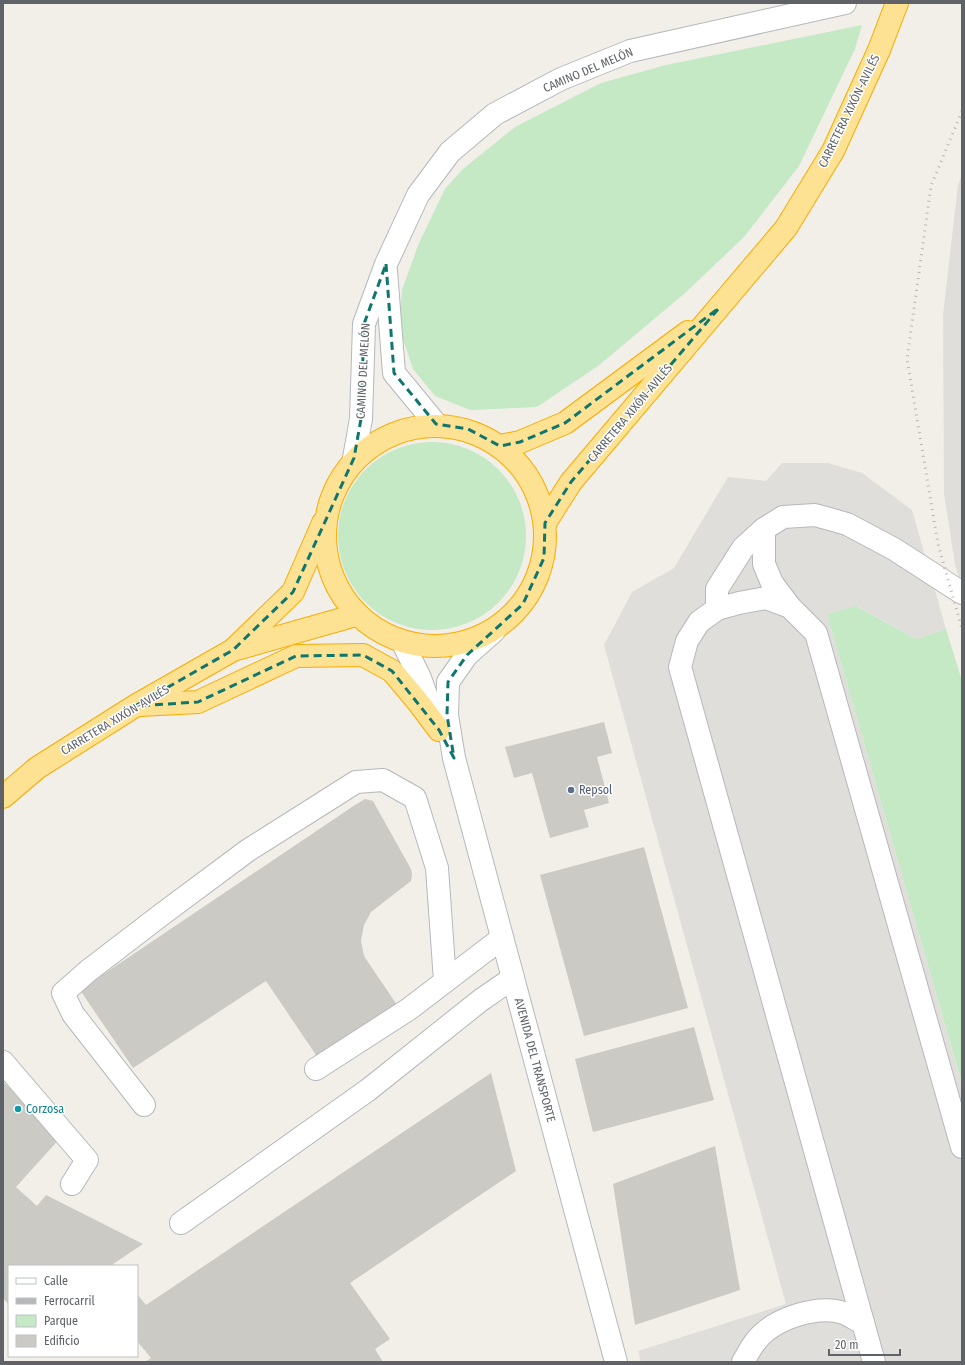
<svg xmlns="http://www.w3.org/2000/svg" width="965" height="1365" font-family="'Fira Sans Condensed',sans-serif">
	<rect width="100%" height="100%" fill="#f1efe8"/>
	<g fill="#e0deda">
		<path d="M962,174V589L955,564L944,494L943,315L958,185Z"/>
		<path d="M782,463H828L862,473L912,510L946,629L916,639L857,606L827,614L962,1085V1362H641L638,1351L786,1304L604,645L632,592L674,568L728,477L766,481Z"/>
	</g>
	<g fill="#c5e8c5">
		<path d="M862,25L855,49L799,166L744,237L684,294L598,366L537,407L470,410L435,396L413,369L399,327L402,290L419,243L445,189L463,169L515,127L601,83L666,65Z"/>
		<circle cx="432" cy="536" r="94"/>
		<path d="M856,606L916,639L946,629L962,681V1084L827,614Z"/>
	</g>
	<g fill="#cccac5">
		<path d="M604,722L612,753L597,757L609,803L584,810L589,827L550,838L532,773L514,778L505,747Z"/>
		<path d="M365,799L373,801L411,869L412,874L411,881L371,912L364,925L361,941L364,956L397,1005L318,1058L266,981L133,1068L80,990L355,805Z"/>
		<path d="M644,847L688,1008L584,1036L540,875Z"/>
		<path d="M694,1027L714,1100L593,1132L575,1059Z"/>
		<path d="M491,1073L516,1171L350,1283L390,1339L375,1349L383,1362H145L151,1358L137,1341V1294L146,1305Z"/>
		<path d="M3,1082L62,1136L16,1187L37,1206L46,1195L143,1244L113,1264L114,1266H9V1305L3,1298Z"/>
		<path d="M715,1146L740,1290L635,1325L613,1184Z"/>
	</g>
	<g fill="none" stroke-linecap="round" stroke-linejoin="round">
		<g stroke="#b5b8bc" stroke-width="24">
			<g id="minor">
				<path d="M386,271L394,373L436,424"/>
				<path d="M354,458L361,419L364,324L386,264L418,195L450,152L495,114L561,79L630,51L845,3"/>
				<path d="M764,529V564L772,583L790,607"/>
				<path d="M717,609V589L743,548L764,529L783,517L815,515L847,524L894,549L962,593"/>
				<path d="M494,631L467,655L448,682L447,715L454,758L616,1362"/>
				<path d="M403,643L420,678L436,723"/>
				<path d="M3,1062L87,1160L72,1184"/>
				<path d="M316,1069L409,1009L502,938"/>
				<path d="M144,1105L73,1014L63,993L88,971L161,915L247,851L356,782L383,780L415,798L437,868L445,981"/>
				<path d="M181,1223L368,1090L481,1000L513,978"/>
				<path d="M743,1362C747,1355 751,1347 756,1341C773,1319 817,1304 844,1313C850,1316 857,1320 863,1323"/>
				<path d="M874,1362L680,667L687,641L699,622L717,609L739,603L766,598L790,607L816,633L962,1147"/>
			</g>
		</g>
		<g stroke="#f9ab00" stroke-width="24">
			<g id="highway">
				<circle cx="435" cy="536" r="110"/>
				<path d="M500,446L520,442L565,423L688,332"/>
				<path d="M545,523L571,482L786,228L833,151L879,50L897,3"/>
				<path d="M235,648L293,592L323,523"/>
				<path d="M140,705L198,702L296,656L363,655L392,671L418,702L439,730"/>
				<path d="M3,797L37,768L135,706L233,650L356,615"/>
			</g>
		</g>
		<use href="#minor" stroke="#fff" stroke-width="22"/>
		<use href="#highway" stroke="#fde293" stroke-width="22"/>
		<path stroke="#b6b7b8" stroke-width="3" stroke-dasharray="1 5" stroke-linecap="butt" d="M962,111L931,186L907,359L938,544L962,629"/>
	</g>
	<path fill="none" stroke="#0f766e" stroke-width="3" stroke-dasharray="8 5" stroke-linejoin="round" d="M386,264L394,373L436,424L468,429L500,446L520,442L565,423L719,308L571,482L545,523L544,558L523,604L467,655L448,682L447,715L454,758L439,730L392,671L363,655L296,656L198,702L135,706L233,650L293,592L354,458L361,419L364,324Z"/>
	<circle fill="#5c6f8a" stroke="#fff" stroke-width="1.5" cx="571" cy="790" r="4"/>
	<circle fill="#0f9aa8" stroke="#fff" stroke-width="1.5" cx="18" cy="1109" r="4"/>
	<g text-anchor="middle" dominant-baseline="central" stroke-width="3" stroke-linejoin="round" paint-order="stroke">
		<g font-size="12" fill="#5f6368" stroke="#fff">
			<text transform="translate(588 70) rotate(-23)">CAMINO DEL MELÓN</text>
			<text transform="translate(849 111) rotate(-64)">CARRETERA XIXÓN-AVILÉS</text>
			<text transform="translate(363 371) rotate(-87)">CAMINO DEL MELÓN</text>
			<text transform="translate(630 413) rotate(-50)">CARRETERA XIXÓN-AVILÉS</text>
			<text transform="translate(115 720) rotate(-31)">CARRETERA XIXÓN-AVILÉS</text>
			<text transform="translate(535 1060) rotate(75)">AVENIDA DEL TRANSPORTE</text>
		</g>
		<g font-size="12" fill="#4e5e75" stroke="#fff" text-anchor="start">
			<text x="579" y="790">Repsol</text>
		</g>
		<g font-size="12" fill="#0d838f" stroke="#fff" text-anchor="start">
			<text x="26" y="1109">Corzosa</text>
		</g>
	</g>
	<rect width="965" height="1365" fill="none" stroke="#5f6368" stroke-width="8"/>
	<rect x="8" y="1265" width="130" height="92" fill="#ffffff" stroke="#bfc1c3"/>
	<rect x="16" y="1278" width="20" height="6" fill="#ffffff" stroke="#bfc1c3"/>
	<text x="44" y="1285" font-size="12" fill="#5f6368">Calle</text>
	<rect x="16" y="1298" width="20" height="6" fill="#b6b7b8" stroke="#bfc1c3"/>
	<text x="44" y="1305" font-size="12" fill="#5f6368">Ferrocarril</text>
	<rect x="16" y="1315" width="20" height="12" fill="#c5e8c5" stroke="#bfc1c3"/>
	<text x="44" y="1325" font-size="12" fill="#5f6368">Parque</text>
	<rect x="16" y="1335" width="20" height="12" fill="#cccac5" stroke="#bfc1c3"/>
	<text x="44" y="1345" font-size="12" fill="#5f6368">Edificio</text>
	<path d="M829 1349v6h71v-6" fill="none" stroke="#5f6368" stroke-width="2"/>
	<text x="835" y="1349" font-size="12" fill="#5f6368" stroke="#ffffff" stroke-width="3" paint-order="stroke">20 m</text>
</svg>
